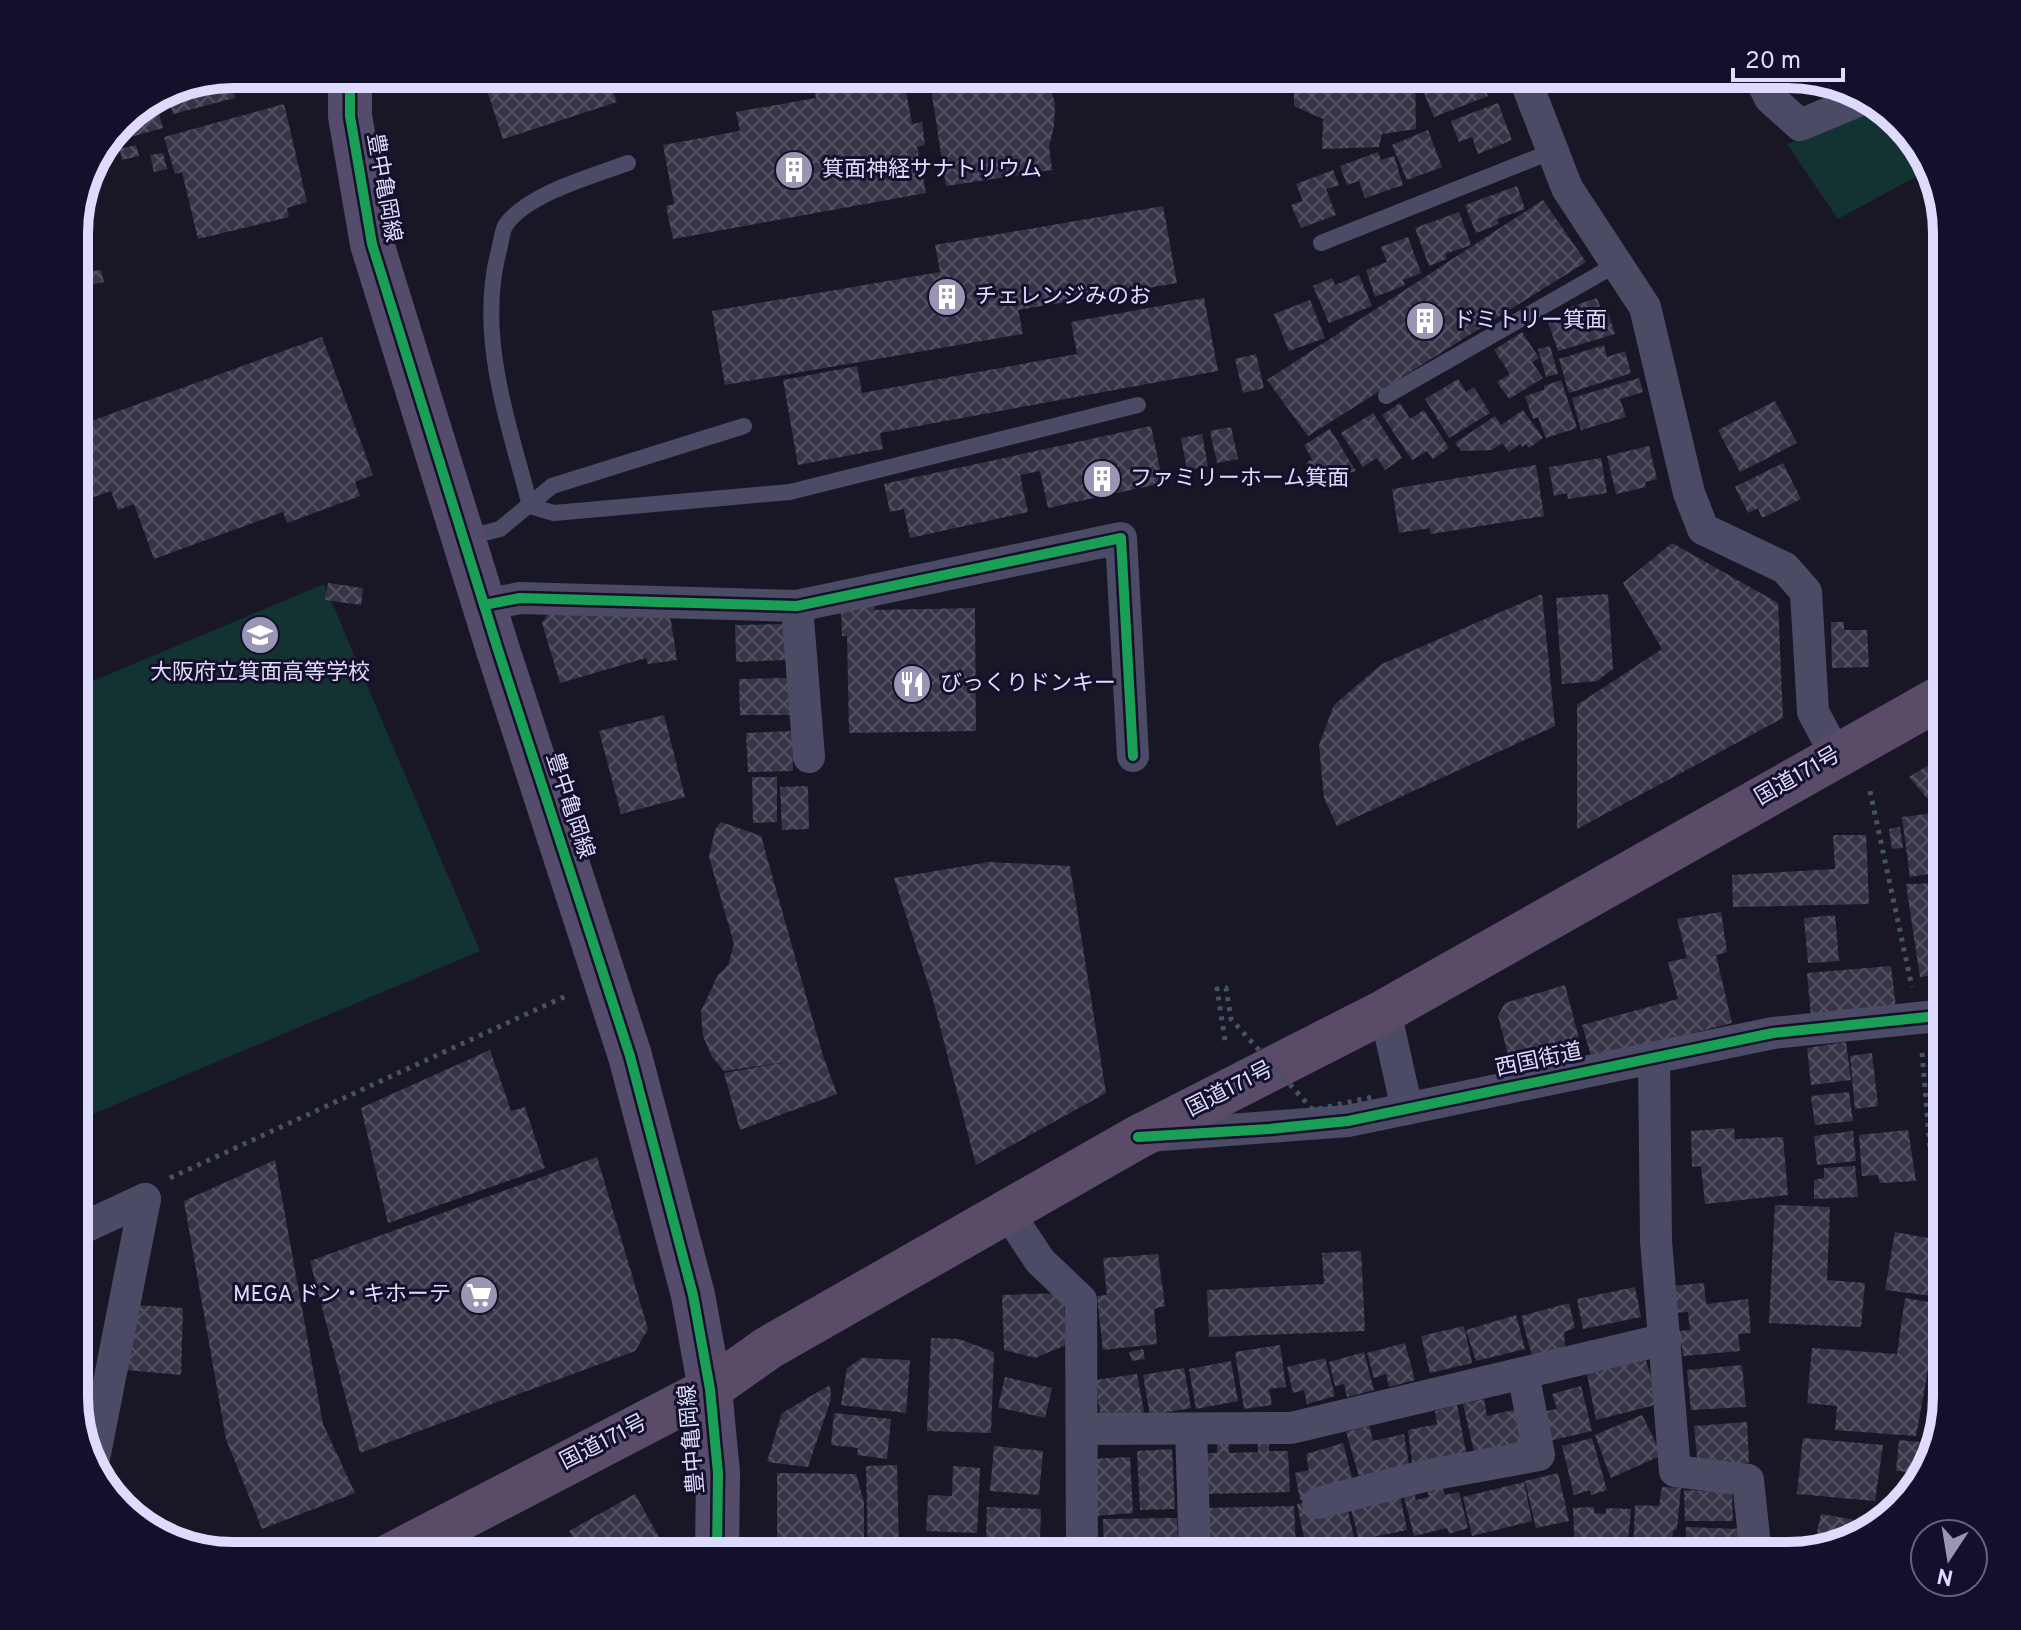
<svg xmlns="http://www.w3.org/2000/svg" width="2021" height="1630" font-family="Overpass,'Noto Sans JP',sans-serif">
	<defs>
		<pattern id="building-cross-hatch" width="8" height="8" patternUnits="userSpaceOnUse" patternTransform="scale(2)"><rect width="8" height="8" fill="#383447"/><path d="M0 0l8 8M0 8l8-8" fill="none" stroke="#545163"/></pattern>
	</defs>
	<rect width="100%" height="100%" fill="#191626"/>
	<g fill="#133332">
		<path d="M1877,107L1892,113L1932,168L1838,219L1787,144Z"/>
		<path d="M324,584L480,951L74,1122V689Z"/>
	</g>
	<g fill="url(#building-cross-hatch)">
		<path d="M515,74H607L617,102L503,139L485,84Z"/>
		<path d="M829,74H903L912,124L922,122L925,145L917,147L926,193L673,239L666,206L674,204L663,145L740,131L736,112L816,98L812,77Z"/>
		<path d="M939,74H1042L1050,86L1055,104L1054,126L1049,147L1052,170L946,186L929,76Z"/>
		<path d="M1294,74H1415L1416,129L1382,134L1379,147L1322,149L1323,119L1294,106Z"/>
		<path d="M1472,74H1479L1488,96L1434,117L1424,93Z"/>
		<path d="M230,75L235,98L173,114L166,90L173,86Z"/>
		<path d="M155,100L163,128L105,144L128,114Z"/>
		<path d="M1498,103L1512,140L1478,154L1472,137L1459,142L1451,121Z"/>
		<path d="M284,104L307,202L287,208L289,217L198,239L182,172L175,174L164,137Z"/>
		<path d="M1428,130L1442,167L1407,180L1392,145Z"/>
		<path d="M136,145L139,156L122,160L120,149Z"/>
		<path d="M1378,152L1381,160L1394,156L1403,185L1365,198L1359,181L1347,185L1340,166Z"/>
		<path d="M163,153L167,169L154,172L150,155Z"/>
		<path d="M1333,170L1339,185L1326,189L1336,215L1301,228L1291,205L1303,201L1296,184Z"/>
		<path d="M1517,186L1525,209L1497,219L1499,224L1476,233L1465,205Z"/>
		<path d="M1543,200L1586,262L1308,436L1267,380Z"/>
		<path d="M1163,206L1177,283L1018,310L1023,334L725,385L712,311L940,272L935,245Z"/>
		<path d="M1459,212L1471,245L1445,254L1447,259L1429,266L1415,228Z"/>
		<path d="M1408,237L1421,273L1403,280L1405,285L1375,297L1366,270L1387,262L1381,247Z"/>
		<path d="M101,270L104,282L83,286L80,273Z"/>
		<path d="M1359,275L1372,306L1329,323L1313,286L1332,278L1335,285Z"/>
		<path d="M1204,298L1218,371L880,433L883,449L798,465L783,380L857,366L862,393L1077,354L1071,322Z"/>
		<path d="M1597,298L1602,312L1607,310L1615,334L1558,351L1547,319L1571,311L1570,307Z"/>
		<path d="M1310,300L1325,338L1289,351L1274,314Z"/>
		<path d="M1522,332L1539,358L1532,362L1543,378L1509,399L1497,382L1510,374L1494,350Z"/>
		<path d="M322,337L373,475L355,482L360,496L287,523L283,512L154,559L134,504L118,510L111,491L74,504V432L88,427L86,423Z"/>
		<path d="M1604,345L1607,357L1625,351L1631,373L1569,393L1559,359Z"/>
		<path d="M1550,346L1558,374L1546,377L1538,349Z"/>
		<path d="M1256,354L1264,388L1243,393L1235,359Z"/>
		<path d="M1639,378L1643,392L1620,399L1626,417L1581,430L1572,398Z"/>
		<path d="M1458,379L1466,392L1474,387L1490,413L1449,438L1425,399Z"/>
		<path d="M1561,380L1577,428L1546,438L1538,417L1533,419L1525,396L1544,390V386Z"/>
		<path d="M1775,401L1797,443L1740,472L1718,430Z"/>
		<path d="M1400,403L1410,419L1424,410L1449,448L1433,459L1427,451L1412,460L1382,415Z"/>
		<path d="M1523,410L1543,438L1529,448L1526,444L1522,447L1520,444L1509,452L1502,443L1492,450L1461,451L1455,443L1495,416L1501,425Z"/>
		<path d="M1373,413L1402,458L1385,470L1377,458L1363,467L1341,433Z"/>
		<path d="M1151,426L1163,483L1048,508L1040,471L1020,475L1028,512L910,538L904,509L890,512L884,484Z"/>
		<path d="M1231,427L1238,459L1217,463L1210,431Z"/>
		<path d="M1330,429L1356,471L1317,481L1306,463L1312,459L1304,445Z"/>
		<path d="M1202,434L1208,466L1187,470L1181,438Z"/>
		<path d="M1649,446L1657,479L1645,482L1646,487L1616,494L1607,456Z"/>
		<path d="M1601,458L1607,493L1568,499L1567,493L1554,496L1549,467Z"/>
		<path d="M1783,463L1801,499L1762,518L1758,508L1748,513L1735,487Z"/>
		<path d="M1536,465L1544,516L1431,534L1430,528L1399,533L1392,489Z"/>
		<path d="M1672,543L1778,603L1783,718L1577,829V705L1662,649L1623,583Z"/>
		<path d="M328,583L363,588L361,605L325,600Z"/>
		<path d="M1542,594L1555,726L1337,826L1324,798L1319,745L1334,705L1382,664Z"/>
		<path d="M1608,594L1613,669L1597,681L1562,684L1556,598Z"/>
		<path d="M875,604L874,610L975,608L976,731L849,733L847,636H842L841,606Z"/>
		<path d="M549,612L670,615L677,660L648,664L646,658L560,683L542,623Z"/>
		<path d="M1831,622H1844V630H1867L1869,667L1832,668Z"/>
		<path d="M785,624L787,660L736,662L735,625Z"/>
		<path d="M790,678L791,715H740L739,679Z"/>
		<path d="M664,715L685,797L621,814L599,731Z"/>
		<path d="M792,731L793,771L748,772L746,733Z"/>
		<path d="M1947,754V798H1927L1909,777Z"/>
		<path d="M752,777H777V822L753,823Z"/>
		<path d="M808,786L809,829L782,830L780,787Z"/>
		<path d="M1942,812L1947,871L1910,877L1902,817Z"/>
		<path d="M721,822L761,836L823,1056L837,1094L740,1130L724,1073L787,1062L724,1071L712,1057L703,1036L701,1011L718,975L728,965L734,944L709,857L715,830Z"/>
		<path d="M1900,827L1903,848L1892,849L1889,829Z"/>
		<path d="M1833,835H1866L1869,904L1733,907L1732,875L1835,869Z"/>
		<path d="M989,862L1070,866L1106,1093L976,1165L932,996L894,878Z"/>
		<path d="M1947,883V948L1938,950L1940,974L1920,977L1906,884Z"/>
		<path d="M1721,912L1727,952L1716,955L1732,1023L1592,1059L1582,1025L1678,999L1668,962L1687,958L1677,919Z"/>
		<path d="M1835,915L1839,961L1808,963L1804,918Z"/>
		<path d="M1891,966L1896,1008L1811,1016L1807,973Z"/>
		<path d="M1565,985L1583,1054L1512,1070L1498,1016L1505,1003Z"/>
		<path d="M1846,1042L1851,1080L1811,1085L1807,1048Z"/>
		<path d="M490,1050L511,1111L525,1107L545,1168L388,1223L361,1108Z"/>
		<path d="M1872,1053L1878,1106L1855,1109L1850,1056Z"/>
		<path d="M1849,1092L1853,1121L1815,1125L1811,1096Z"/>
		<path d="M1734,1128L1735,1139L1783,1137L1788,1195L1705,1204L1701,1166L1692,1167L1691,1131Z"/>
		<path d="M1908,1130L1916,1181L1880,1183L1878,1175L1862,1176L1859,1135Z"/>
		<path d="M1853,1131L1856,1161L1817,1165L1814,1136Z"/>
		<path d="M1947,1145V1170H1945L1941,1146Z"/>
		<path d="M597,1157L648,1329L635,1351L360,1453L310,1261Z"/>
		<path d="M275,1160L323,1424L355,1493L262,1529L226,1439L184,1201Z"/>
		<path d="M1855,1166L1858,1197L1814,1199V1180L1824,1178V1168Z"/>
		<path d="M1775,1205L1830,1207L1827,1280L1865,1283L1861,1327L1769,1323Z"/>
		<path d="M1895,1232L1944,1241L1942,1250L1947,1251V1262L1939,1297L1885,1290Z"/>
		<path d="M1361,1251L1365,1331L1209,1337L1207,1290L1324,1284L1322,1253Z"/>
		<path d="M1158,1254L1165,1306L1154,1309L1157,1344L1103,1350L1097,1296L1107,1295L1103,1258Z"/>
		<path d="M1704,1283L1706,1304L1748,1299L1751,1333L1738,1334L1740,1351L1683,1356L1680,1331L1690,1330L1688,1312L1674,1313L1671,1286Z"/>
		<path d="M1635,1287L1641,1317L1583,1329L1577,1299Z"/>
		<path d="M1064,1293L1066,1345L1035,1358L1004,1350L1002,1295Z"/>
		<path d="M1905,1298L1940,1304L1916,1436L1835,1430L1837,1406L1807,1403L1812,1348L1897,1354Z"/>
		<path d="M1569,1303L1575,1328L1564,1332L1565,1350L1533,1359L1521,1316Z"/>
		<path d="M137,1305L183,1308L181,1375L126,1370Z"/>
		<path d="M1944,1311H1947V1352L1935,1350Z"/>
		<path d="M1516,1315L1525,1349L1476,1361L1466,1330Z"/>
		<path d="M1464,1326L1472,1363L1430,1373L1421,1336Z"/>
		<path d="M931,1338L959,1339L994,1352L991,1433L927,1431Z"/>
		<path d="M1405,1343L1415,1380L1389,1387L1386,1374L1374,1378L1367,1353Z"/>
		<path d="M1280,1345L1286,1387L1269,1389L1272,1405L1244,1409L1235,1352Z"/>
		<path d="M1143,1349L1145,1359L1132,1361L1129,1352Z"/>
		<path d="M1364,1352L1374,1390L1347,1397L1344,1384L1335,1386L1329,1362Z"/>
		<path d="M862,1358L910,1360L906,1413L841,1405L847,1368Z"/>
		<path d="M1325,1358L1335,1396L1307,1404L1304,1390L1293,1393L1287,1367Z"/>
		<path d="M1646,1360L1659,1404L1596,1420L1587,1374Z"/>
		<path d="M1934,1360L1947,1362L1946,1400L1927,1398Z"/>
		<path d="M1231,1361L1238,1401L1196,1409L1189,1369Z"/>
		<path d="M1742,1365L1746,1407L1691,1410L1687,1370Z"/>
		<path d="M1184,1368L1191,1408L1150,1415L1143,1375Z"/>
		<path d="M1137,1374L1144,1412L1101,1419L1095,1380Z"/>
		<path d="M1005,1377L1052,1388L1045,1418L998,1407Z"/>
		<path d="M830,1385L831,1399L808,1467L767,1462L782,1413Z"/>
		<path d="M1581,1386L1592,1431L1549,1441L1541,1412L1557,1409L1552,1394Z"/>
		<path d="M1484,1399L1487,1416L1518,1409L1526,1443L1475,1456L1463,1404Z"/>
		<path d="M1457,1405L1467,1457L1413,1469L1408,1430L1437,1424L1435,1411Z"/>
		<path d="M834,1413L891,1419L887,1459L857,1455L858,1448L831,1445Z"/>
		<path d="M1642,1415L1662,1455L1611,1478L1595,1435Z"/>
		<path d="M1747,1422L1749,1463L1698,1466L1694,1426Z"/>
		<path d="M1369,1426L1373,1441L1404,1434L1410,1472L1361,1483L1346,1432Z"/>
		<path d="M1592,1438L1607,1490L1591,1495L1590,1490L1574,1495L1562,1446Z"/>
		<path d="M1803,1438L1883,1445L1875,1501L1797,1494Z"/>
		<path d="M1899,1440L1930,1443L1918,1473L1896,1471Z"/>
		<path d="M1269,1443V1451H1288L1290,1492L1205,1494L1202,1453H1217V1444H1229V1453L1258,1452V1444Z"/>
		<path d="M1343,1443L1355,1489L1300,1500L1295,1473L1309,1470L1306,1454Z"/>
		<path d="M994,1446L1043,1451L1039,1495L990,1491Z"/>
		<path d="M1172,1449L1175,1509L1140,1510L1137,1451Z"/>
		<path d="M1130,1457L1133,1513L1094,1516L1091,1459Z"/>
		<path d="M897,1465L899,1553L868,1554L866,1466Z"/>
		<path d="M953,1466L980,1468L977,1533L926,1531L928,1495L952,1496Z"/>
		<path d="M777,1473L856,1474L864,1502V1546H777Z"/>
		<path d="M1558,1473L1569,1521L1536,1528L1525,1481Z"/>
		<path d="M1524,1482L1532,1521L1472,1536L1463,1497Z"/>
		<path d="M1412,1486L1416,1500L1429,1497L1427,1489L1441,1486L1445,1495L1459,1492L1468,1528L1449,1534L1447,1528L1414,1536L1402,1489Z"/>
		<path d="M1662,1487L1681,1488L1677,1529L1673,1530L1672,1556L1633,1555L1635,1505L1659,1506Z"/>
		<path d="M1684,1490L1732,1492L1733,1521H1685Z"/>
		<path d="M635,1494L660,1539L628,1556H583L569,1531Z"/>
		<path d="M1400,1495L1407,1530L1359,1540L1351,1509Z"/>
		<path d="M1308,1502L1347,1506L1355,1542L1307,1552L1297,1504Z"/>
		<path d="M1294,1506L1296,1549L1207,1551L1205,1508Z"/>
		<path d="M987,1507L1041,1509L1040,1540L986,1537Z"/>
		<path d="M1594,1507V1513L1606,1514V1508L1631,1509L1627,1553H1603V1540L1596,1539L1595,1552L1575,1550L1573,1508Z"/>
		<path d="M1821,1514L1879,1524L1858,1540L1813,1550Z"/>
		<path d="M1177,1518L1178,1548L1104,1550L1103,1519Z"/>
		<path d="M1686,1527L1739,1529L1741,1556H1685Z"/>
		<path d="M985,1541L1045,1545V1556H984Z"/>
		<path d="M1460,1544V1556H1406V1546Z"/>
	</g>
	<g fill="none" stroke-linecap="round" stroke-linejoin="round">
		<g stroke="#455364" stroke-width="5" stroke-dasharray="4 6" stroke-linecap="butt">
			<path d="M1870,791L1912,987"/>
			<path d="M1922,1053L1936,1220L1947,1231"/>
			<path d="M170,1178L568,995"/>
		</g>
		<g stroke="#4b4b66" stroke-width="16">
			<path d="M1321,243L1553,151"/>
			<path d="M1386,396L1617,264"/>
			<path d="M530,506L554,513L790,492L1138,405"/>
			<path d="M530,506C509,423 476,336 499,250C501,243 502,232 505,226C526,194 593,176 628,163"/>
			<path d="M464,538L500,529L552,486L744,426"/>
		</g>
		<g stroke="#4b4b66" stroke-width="32">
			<path d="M1523,74L1567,188L1645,307L1689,493L1703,529L1785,568L1806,592L1813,712L1836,755"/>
			<path d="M1758,74L1770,98L1800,125L1858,101"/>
			<path d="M484,605L520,598L797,606L1121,538L1133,756"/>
			<path d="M797,606L809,757"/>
			<path d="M1385,1011L1407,1109"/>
			<path d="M1654,1057L1656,1241L1675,1471L1748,1480L1756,1556"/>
			<path d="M1149,1136L1348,1121L1773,1033L1947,1015"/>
			<path d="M1007,1211L1040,1261L1081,1300L1082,1556"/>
			<path d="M74,1232L145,1199"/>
			<path d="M1082,1429L1291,1428L1666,1339"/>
			<path d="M1191,1429L1195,1556"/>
			<path d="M92,1469L145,1199"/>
			<path d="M1318,1503L1424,1476L1539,1455L1523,1373"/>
		</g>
		<path stroke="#554c6b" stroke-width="44" d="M350,74V116L372,244L498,650L630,1056L693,1295L710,1389L718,1473L717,1556"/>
		<path stroke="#5a4c68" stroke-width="44" d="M389,1556L710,1389L768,1348L1138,1137L1385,1011L1947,694"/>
		<path stroke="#455364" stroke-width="5" stroke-dasharray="4 6" stroke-linecap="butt" d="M1225,1040L1217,989L1226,988L1231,1019L1313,1110L1377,1096"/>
		<g stroke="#14102c" stroke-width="15">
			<g id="cycleway">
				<path d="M350,74V116L372,244L498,650L630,1056L693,1295L710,1389L718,1473L717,1556"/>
				<path d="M484,605L520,598L797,606L1121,538L1133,756"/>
				<path d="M1138,1137L1269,1129L1348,1121L1773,1033L1947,1015"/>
			</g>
		</g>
		<use href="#cycleway" stroke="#1a9f57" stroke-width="10"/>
	</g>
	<defs>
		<g id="building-disc" transform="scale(2)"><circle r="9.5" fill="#9996b3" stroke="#14102c"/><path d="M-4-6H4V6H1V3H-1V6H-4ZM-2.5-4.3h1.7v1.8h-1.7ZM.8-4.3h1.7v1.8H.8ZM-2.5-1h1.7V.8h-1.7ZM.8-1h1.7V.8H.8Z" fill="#fff"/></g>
		<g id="school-disc" transform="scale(2)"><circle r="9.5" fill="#9996b3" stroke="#14102c"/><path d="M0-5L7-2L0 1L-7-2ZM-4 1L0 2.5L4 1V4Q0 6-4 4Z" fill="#fff"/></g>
		<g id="restaurant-disc" transform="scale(2)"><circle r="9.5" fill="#9996b3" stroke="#14102c"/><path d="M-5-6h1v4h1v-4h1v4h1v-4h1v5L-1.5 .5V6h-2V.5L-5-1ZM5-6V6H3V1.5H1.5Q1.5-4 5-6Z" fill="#fff"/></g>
		<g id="supermarket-disc" transform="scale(2)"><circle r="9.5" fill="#9996b3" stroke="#14102c"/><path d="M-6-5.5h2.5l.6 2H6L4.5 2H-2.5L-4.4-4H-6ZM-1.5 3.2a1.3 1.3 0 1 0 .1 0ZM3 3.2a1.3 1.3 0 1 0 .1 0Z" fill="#fff"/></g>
	</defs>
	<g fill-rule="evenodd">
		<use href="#building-disc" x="794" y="170"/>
		<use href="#building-disc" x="947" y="297"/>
		<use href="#building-disc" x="1425" y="321"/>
		<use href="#building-disc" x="1102" y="479"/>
		<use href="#school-disc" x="260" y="635"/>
		<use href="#restaurant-disc" x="912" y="684"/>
		<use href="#supermarket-disc" x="479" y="1295"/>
	</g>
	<g text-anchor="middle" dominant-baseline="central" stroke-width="6" stroke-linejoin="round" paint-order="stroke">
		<g font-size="22" fill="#dedbff" stroke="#14102c" text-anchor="start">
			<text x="822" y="170">箕面神経サナトリウム</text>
			<text x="975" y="297">チェレンジみのお</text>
			<text x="1453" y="321">ドミトリー箕面</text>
			<text x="1130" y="479">ファミリーホーム箕面</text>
			<text x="260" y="673" text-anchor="middle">大阪府立箕面高等学校</text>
			<text x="940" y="684">びっくりドンキー</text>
			<text x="451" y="1295" text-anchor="end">MEGA ドン・キホーテ</text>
		</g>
		<g font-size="22" fill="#dedbff" stroke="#14102c">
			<text transform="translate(383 188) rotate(80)">豊中亀岡線</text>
			<text transform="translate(1798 777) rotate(-30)">国道171号</text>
			<text transform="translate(569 806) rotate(72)">豊中亀岡線</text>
			<text transform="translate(1539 1061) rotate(-12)">西国街道</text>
			<text transform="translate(1230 1090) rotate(-27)">国道171号</text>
			<text transform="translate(693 1439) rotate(-95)">豊中亀岡線</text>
			<text transform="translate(604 1443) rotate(-27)">国道171号</text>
		</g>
	</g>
	<path d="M0 0H2021V1630H0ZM233 88H1788A145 145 0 0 1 1933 233V1397A145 145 0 0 1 1788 1542H233A145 145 0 0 1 88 1397V233A145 145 0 0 1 233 88Z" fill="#14102c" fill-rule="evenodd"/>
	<path fill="none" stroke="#dedbff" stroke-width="10" d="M233 88H1788A145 145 0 0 1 1933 233V1397A145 145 0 0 1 1788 1542H233A145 145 0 0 1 88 1397V233A145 145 0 0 1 233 88Z"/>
	<g transform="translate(1949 1558) rotate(192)"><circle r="38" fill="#14102c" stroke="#656180" stroke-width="2"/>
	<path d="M0-6L14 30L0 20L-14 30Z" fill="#9996b3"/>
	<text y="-12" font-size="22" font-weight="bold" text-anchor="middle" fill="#dedbff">N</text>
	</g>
	<path d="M1733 68v12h110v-12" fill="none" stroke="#dedbff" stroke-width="4"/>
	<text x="1745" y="68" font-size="24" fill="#dedbff" stroke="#14102c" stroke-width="6" paint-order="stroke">20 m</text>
</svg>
